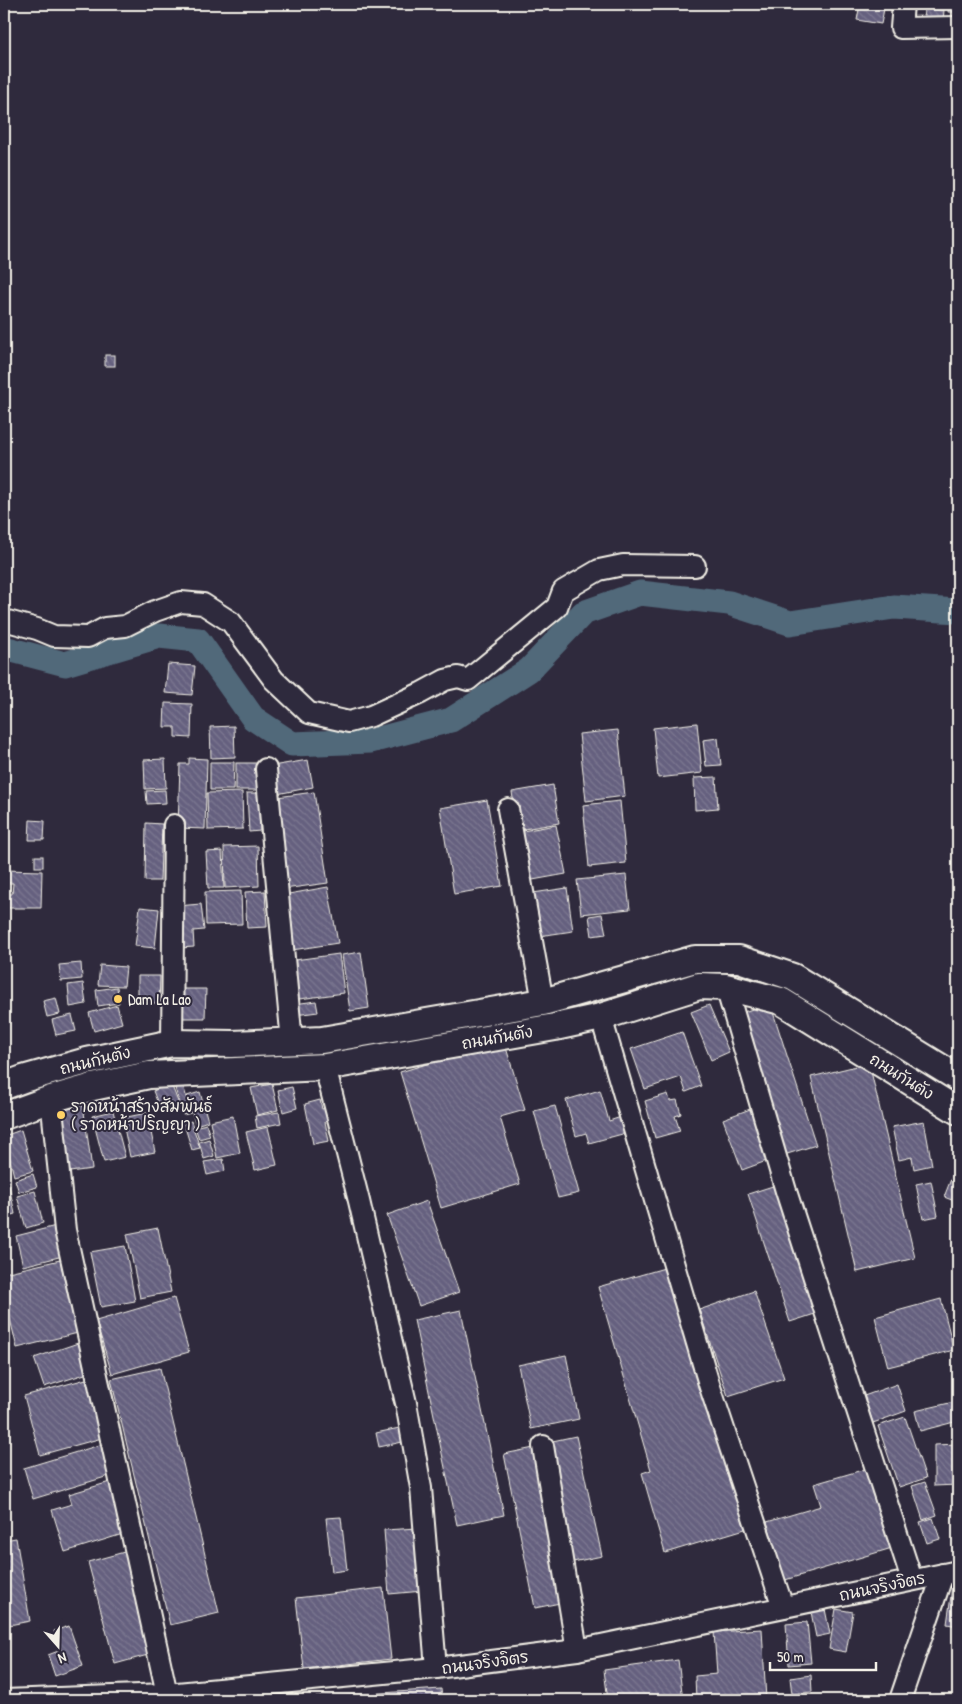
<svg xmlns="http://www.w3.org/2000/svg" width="962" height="1704" font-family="'Patrick Hand','Playpen Sans Thai',sans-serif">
	<defs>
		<pattern id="building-back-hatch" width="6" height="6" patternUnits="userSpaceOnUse" patternTransform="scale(1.25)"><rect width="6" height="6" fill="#65617f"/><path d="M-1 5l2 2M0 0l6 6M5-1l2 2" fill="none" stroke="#7c7891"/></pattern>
	</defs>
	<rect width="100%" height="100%" fill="#2f2a3d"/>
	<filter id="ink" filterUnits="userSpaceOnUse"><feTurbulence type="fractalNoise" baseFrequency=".02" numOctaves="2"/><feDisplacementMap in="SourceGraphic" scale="10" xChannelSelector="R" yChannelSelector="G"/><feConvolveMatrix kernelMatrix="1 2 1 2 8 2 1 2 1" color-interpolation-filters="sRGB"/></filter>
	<g filter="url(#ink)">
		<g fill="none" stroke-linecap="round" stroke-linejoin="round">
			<path stroke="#51697a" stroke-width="25" d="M4,648L65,664L159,636L198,640L253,718L292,744L371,741L451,720L529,670L583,613L640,593L729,603L790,623L894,607L958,611"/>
		</g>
		<g fill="url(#building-back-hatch)" stroke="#f4f1e8">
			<path d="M860,4H885L881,24L857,20Z"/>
			<path d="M920,4H944V8L919,7Z"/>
			<path d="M949,4H958V12H948Z"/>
			<path d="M924,9L944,10L943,22H923Z"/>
			<rect x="105" y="355" width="10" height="11"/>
			<path d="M168,664L195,666L192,695L165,693Z"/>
			<path d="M165,703L192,704L191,738L175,737V727H164Z"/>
			<path d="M697,723L702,773L658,778L653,728Z"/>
			<path d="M234,726L235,757L211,758L210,727Z"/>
			<path d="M618,730L625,796L586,801L579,734Z"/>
			<path d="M718,738L721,765L706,766L703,740Z"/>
			<path d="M189,758L207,759L205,829L178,828L180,764H189Z"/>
			<path d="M165,759L166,788L145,789L144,760Z"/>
			<path d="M308,760L313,787L277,794L272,766Z"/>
			<path d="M210,762H234L233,790H210Z"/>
			<rect x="236" y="763" width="23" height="27"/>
			<path d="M716,777L718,808L695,810L694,778Z"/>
			<path d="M553,785L559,823L518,830L512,792Z"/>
			<path d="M165,790L166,803L147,804L146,791Z"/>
			<path d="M242,792L243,829L208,830L207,793Z"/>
			<path d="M314,792L328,883L284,889L270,798Z"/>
			<path d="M247,793H258L260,831L249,832Z"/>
			<path d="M487,800L502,886L454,894L440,808Z"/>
			<path d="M620,801L626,863L589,867L583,805Z"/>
			<path d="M30,820L45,821L44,840H29Z"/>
			<path d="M146,823L162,824L160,881H145Z"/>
			<path d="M556,825L566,874L527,881L517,832Z"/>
			<path d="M258,846L259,886L225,888L224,847Z"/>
			<path d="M222,851L224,888H208L206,852Z"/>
			<rect x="35" y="856" width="8" height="11"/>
			<path d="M4,870L42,871L41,908H4V894H12L13,883H4Z"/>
			<path d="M626,875L630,909L581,914L577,880Z"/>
			<path d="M328,887L338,943L292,950L283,895Z"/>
			<path d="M567,888L573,931L532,937L526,894Z"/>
			<path d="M241,891L242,924L206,925L205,892Z"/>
			<path d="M265,891L267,927L247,928L245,892Z"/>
			<path d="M201,904L204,930L193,931L194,947L181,948L177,906Z"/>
			<path d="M140,907L159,909L155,948L135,946Z"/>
			<path d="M602,914L606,934L592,936L589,916Z"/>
			<path d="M361,952L369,1008L350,1011L342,955Z"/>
			<path d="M339,954L344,993L292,1000L287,961Z"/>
			<path d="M81,963L82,979L61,981L59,965Z"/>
			<path d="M100,965L126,967L124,986L98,985Z"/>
			<path d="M138,976H160L159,1003H138Z"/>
			<path d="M83,983L86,1004L70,1007L68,985Z"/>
			<path d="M117,987L119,1003L98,1006L96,990Z"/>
			<path d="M178,989H206L205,1018H178Z"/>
			<path d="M56,998L60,1014L47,1017L43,1001Z"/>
			<path d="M316,1001L318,1012L295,1015L294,1004Z"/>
			<path d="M770,1003L816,1145L784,1155L738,1014Z"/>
			<path d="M117,1005L122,1023L94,1031L89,1013Z"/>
			<path d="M709,1005L729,1052L711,1060L691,1012Z"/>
			<path d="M72,1015L76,1031L56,1035L52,1020Z"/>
			<path d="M682,1032L701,1086L686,1092L681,1077L645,1089L631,1049Z"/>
			<path d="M504,1041L525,1110L500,1117L520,1184L441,1208L400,1072Z"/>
			<path d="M869,1063L915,1258L857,1272L811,1077Z"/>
			<path d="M171,1084L179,1104L161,1111L153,1091Z"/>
			<path d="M272,1084L278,1110L257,1115L251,1088Z"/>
			<path d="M183,1085L191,1113L183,1115L175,1088Z"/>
			<path d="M292,1087L297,1108L283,1112L278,1090Z"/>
			<path d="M600,1090L609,1121L621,1117L626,1133L589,1143L586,1133L576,1136L566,1100Z"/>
			<path d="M200,1092L208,1121L196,1125L187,1096Z"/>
			<path d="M668,1094L670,1101L677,1100L681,1114L675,1116L680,1131L655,1138L645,1101Z"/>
			<path d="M320,1100L322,1109L331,1107L334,1120L325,1122L329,1141L313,1144L305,1104Z"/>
			<path d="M83,1105L92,1169L70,1172L60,1109Z"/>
			<path d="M555,1106L579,1193L558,1198L534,1111Z"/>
			<path d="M753,1108L772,1159L742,1170L723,1119Z"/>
			<path d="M113,1111L125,1157L104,1162L92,1116Z"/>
			<path d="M279,1112L281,1123L257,1128L255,1116Z"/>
			<path d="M147,1113L155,1152L130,1157L122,1118Z"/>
			<path d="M233,1116L240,1153L217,1158L210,1121Z"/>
			<path d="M191,1121L200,1148L192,1150L184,1124Z"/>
			<path d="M924,1121L932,1165L914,1169L912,1157L899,1160L892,1127Z"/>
			<path d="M206,1124L210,1136L199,1139L195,1127Z"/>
			<path d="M268,1127L277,1165L255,1170L246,1132Z"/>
			<path d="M21,1130L33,1171L14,1176L4,1136Z"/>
			<path d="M209,1139L214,1156L204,1159L199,1142Z"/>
			<path d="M223,1159L225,1171L207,1175L204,1162Z"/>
			<path d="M4,1162L15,1214L4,1217Z"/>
			<path d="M33,1174L37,1187L19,1192L15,1180Z"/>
			<path d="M953,1174L958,1176L957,1202L944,1197Z"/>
			<path d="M931,1181L938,1216L923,1219L916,1184Z"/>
			<path d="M779,1184L821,1312L790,1322L748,1194Z"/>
			<path d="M35,1191L43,1223L26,1228L17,1196Z"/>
			<path d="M427,1201L459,1292L419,1306L387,1215Z"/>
			<path d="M56,1226L63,1256L23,1266L16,1236Z"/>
			<path d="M158,1228L171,1292L140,1298L127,1234Z"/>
			<path d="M125,1246L135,1301L101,1307L90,1252Z"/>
			<path d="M60,1260L78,1333L17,1348L4,1294V1273Z"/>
			<path d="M668,1267L745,1529L665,1553L642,1473L651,1470L598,1287Z"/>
			<path d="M754,1291L784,1378L728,1396L699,1310Z"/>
			<path d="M174,1298L189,1352L112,1374L96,1321Z"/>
			<path d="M941,1299L954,1350L888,1367L875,1317Z"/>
			<path d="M461,1310L504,1515L457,1525L414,1320Z"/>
			<path d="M78,1343L88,1373L44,1387L34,1358Z"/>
			<path d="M566,1355L579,1419L531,1429L518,1365Z"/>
			<path d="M160,1368L219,1613L170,1625L111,1379Z"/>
			<path d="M86,1379L102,1438L40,1455L24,1396Z"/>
			<path d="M897,1384L906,1411L873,1423L864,1396Z"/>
			<path d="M400,1395L405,1411L397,1413L392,1398Z"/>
			<path d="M958,1401V1421L920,1431L915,1411Z"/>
			<path d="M905,1417L926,1478L899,1487L878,1426Z"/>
			<path d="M404,1427L407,1441L379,1447L376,1433Z"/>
			<path d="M576,1436L602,1556L568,1563L543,1443Z"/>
			<path d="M103,1444L112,1475L33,1499L24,1468Z"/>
			<path d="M958,1444V1485L934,1486V1445Z"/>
			<path d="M534,1448L565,1602L535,1608L504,1454Z"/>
			<path d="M869,1468L892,1548L785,1580L767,1522L821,1506L814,1484Z"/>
			<path d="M110,1482L126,1533L65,1552L52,1510L72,1504L69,1494Z"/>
			<path d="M925,1482L937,1515L923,1520L912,1486Z"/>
			<path d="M341,1517L347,1570L332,1572L326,1518Z"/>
			<path d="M933,1518L940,1539L927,1543L920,1522Z"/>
			<path d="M418,1528L423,1591L389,1594L384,1530Z"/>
			<path d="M16,1538L30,1621L4,1626V1540Z"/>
			<path d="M128,1551L155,1653L115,1664L88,1562Z"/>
			<path d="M954,1575H958V1626L947,1624Z"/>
			<path d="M383,1588L391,1659L304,1669L296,1598Z"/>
			<path d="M825,1609L830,1634L816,1637L811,1612Z"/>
			<path d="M836,1609L853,1612L846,1652L829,1649Z"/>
			<path d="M807,1622L811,1663L789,1665L786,1624Z"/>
			<path d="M69,1626L83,1666L55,1676L48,1655L61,1650L54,1631Z"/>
			<path d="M762,1629L766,1700H696L695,1676L717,1674L714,1632Z"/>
			<path d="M678,1660L683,1700H608L604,1670Z"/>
			<path d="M811,1675L812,1692L792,1694L790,1678Z"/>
			<path d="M441,1689L442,1700H293V1699Z"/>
		</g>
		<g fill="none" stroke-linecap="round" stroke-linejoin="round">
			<g stroke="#f4f1e8" stroke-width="24">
				<g id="minor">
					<path d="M903,4L901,28L958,27"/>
					<path d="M4,620L37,629L54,636L88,637L105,628L125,626L155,611L181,602L203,604L231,622L274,680L309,713L349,722L371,716L421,693L445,680L458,677L468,680L557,607L563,591L599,570L623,565L695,566"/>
					<path d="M266,769L292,1042"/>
					<path d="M508,809L543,1002"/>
					<path d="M726,987L786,1191L912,1580"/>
					<path d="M601,1017L709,1384L783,1607"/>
					<path d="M172,1043L174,825"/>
					<path d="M325,1067L359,1201L406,1403L421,1488L436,1668"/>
					<path d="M51,1099L65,1230L167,1694"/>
					<path d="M543,1446L577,1650"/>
					<path d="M4,1700L167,1694L436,1668L577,1650L958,1571"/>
					<path d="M900,1700L943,1574"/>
				</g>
			</g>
			<g stroke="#f4f1e8" stroke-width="30">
				<g id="major">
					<path d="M4,1086L23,1079L87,1061L172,1043L232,1044L322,1040L543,1002L695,959H739L793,977L958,1078"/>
					<path d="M4,1116L51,1099L93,1087L149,1075L325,1067L555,1027L601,1017L699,986L726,987L781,1001L958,1111"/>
				</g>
			</g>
			<use href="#minor" stroke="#2f2a3d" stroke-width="20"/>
			<use href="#major" stroke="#2f2a3d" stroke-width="26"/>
		</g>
	</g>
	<g fill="#ffd166" stroke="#2f2a3d" stroke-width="2">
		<circle cx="118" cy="999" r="5"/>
		<circle cx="61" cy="1115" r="5"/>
	</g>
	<g text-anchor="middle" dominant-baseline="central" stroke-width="4" stroke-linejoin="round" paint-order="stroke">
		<g font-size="16" fill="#f4f1e8" stroke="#2f2a3d" text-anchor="start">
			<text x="128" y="999">Dam La Lao</text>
			<text x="71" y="1106">ราดหน้าสร้างสัมพันธ์<tspan x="71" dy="18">( ราดหน้าปริญญา )</tspan></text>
		</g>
		<g font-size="16" fill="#f4f1e8" stroke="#2f2a3d">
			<text transform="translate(497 1037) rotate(-10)">ถนนกันตัง</text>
			<text transform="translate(95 1060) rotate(-14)">ถนนกันตัง</text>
			<text transform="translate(902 1076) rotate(32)">ถนนกันตัง</text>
			<text transform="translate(882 1586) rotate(-12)">ถนนจริงจิตร</text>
			<text transform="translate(485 1662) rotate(-8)">ถนนจริงจิตร</text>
		</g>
	</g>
	<rect width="962" height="1704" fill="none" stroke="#2f2a3d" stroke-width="20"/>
	<rect x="10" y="10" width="942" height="1684" fill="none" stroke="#f4f1e8" stroke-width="2" filter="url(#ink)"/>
	<g transform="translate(58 1646) rotate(160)" stroke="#2f2a3d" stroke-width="4" paint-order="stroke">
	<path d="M0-4L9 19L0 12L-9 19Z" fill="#f4f1e8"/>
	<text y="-8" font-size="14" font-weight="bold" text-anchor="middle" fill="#f4f1e8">N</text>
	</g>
	<path d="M770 1662v8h106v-8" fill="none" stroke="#f4f1e8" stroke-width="2.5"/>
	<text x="777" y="1662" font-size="15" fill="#f4f1e8" stroke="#2f2a3d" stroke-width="4" paint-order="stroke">50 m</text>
</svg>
